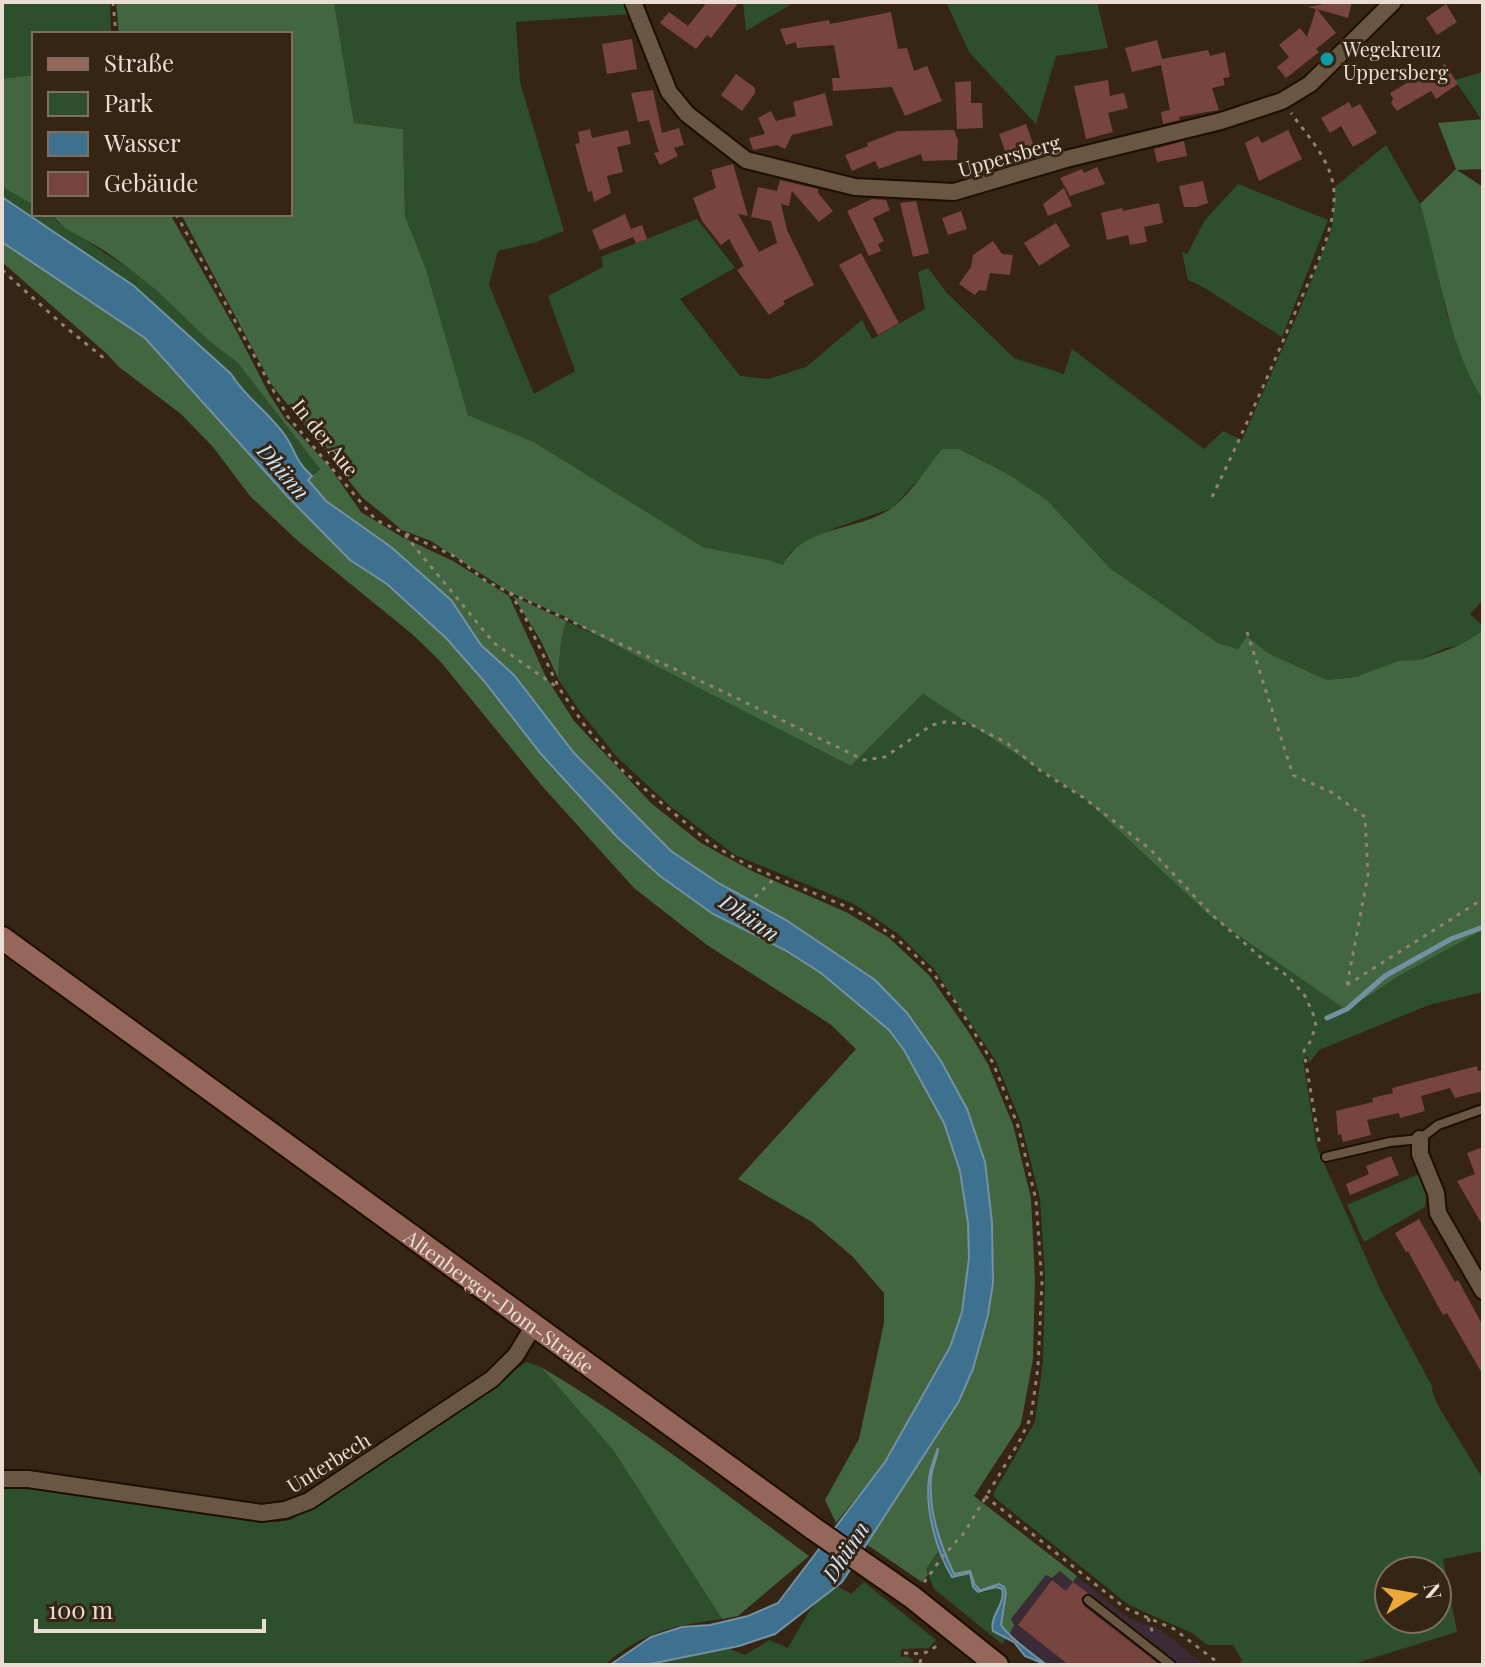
<svg xmlns="http://www.w3.org/2000/svg" width="1485" height="1667" font-family="'Playfair Display',serif">
	<rect width="100%" height="100%" fill="#362514"/>
	<path fill="#3b2b36" d="M1060,1571L1073,1582L1077,1576L1127,1617L1161,1630L1205,1665H1047L1028,1652L1021,1642L1009,1635L1014,1625L1011,1620L1046,1575L1052,1578Z"/>
	<g fill="#2d4f2c" fill-rule="evenodd">
		<path d="M2,2H110L111,34H34V75L2,79Z"/>
		<path d="M334,2H628L632,14L516,22L520,82L564,231L536,242L498,251L489,285L534,394L575,371L548,296L603,267L601,257L697,219L735,268L680,299L740,376L768,379L806,367L862,320L872,339L925,309L918,272L928,268L946,292L1014,358L1064,374L1072,349L1204,449L1223,431L1242,440L1303,302L1332,228L1335,187L1386,145L1420,204L1429,233L1447,315L1483,400V600L1470,614L1483,626V631L1458,646L1446,648L1419,660L1398,661L1355,677L1327,680L1268,653L1247,636L1238,649L1218,643L1110,568L1047,500L1008,474L959,449L916,482L892,508L835,528L790,552L783,565L769,560L703,547L534,442L468,415L426,269L405,216L403,129L354,123Z"/>
		<path d="M743,2H795L746,31Z"/>
		<path d="M946,2H1097L1108,48L1056,56L1036,124L969,52Z"/>
		<path d="M1483,72V119H1481L1455,80Z"/>
		<path d="M1238,184L1328,220L1282,337L1203,287L1188,280L1182,252L1187,254L1205,220Z"/>
		<path d="M2,187L34,205V214H51L59,223L131,270L157,291L209,341L237,362L320,469L312,476C296,462 298,457 288,440C273,415 246,399 231,374L134,286L2,197Z"/>
		<path d="M566,621L683,678L851,766L923,694L1084,798L1209,915L1343,1008L1369,996L1397,977L1483,930V992L1429,1005L1319,1050L1309,1063L1307,1055L1303,1060L1317,1148L1323,1161L1381,1291L1433,1388L1432,1390L1437,1404L1483,1479V1551L1443,1559L1457,1632L1350,1665H1238L1242,1660L1233,1645H1207L1192,1633L1129,1605L996,1499L993,1494L1035,1422L1043,1361L1045,1275L1040,1199L1021,1123L996,1061L934,969L897,933L854,904L735,855L670,806L617,757L579,710L558,679L561,641ZM1389,1571H1437V1619H1389Z"/>
		<path d="M1419,1174L1427,1193L1425,1207L1364,1242L1347,1205Z"/>
		<path d="M527,1362L541,1367L613,1450L722,1619C671,1626 645,1631 604,1665H2V1486L29,1487L277,1522L291,1520Z"/>
		<path d="M940,1549L942,1560L958,1577L970,1573L973,1587L985,1592L996,1587L1002,1589C1005,1597 1000,1609 994,1615L999,1635L1007,1638L1002,1644L934,1589L926,1569Z"/>
		<path d="M864,1582L936,1640L929,1648L901,1649L900,1657L907,1656L914,1660L911,1665H649L674,1651L720,1645L745,1655L769,1640L788,1648L810,1610L834,1584L851,1594Z"/>
	</g>
	<g fill="#426640">
		<path d="M116,2H334L354,123L403,129L405,216L426,269L468,415L534,442L703,547L769,560L783,565C804,524 860,532 893,507C912,492 927,468 942,449H959L1008,474L1047,500L1110,568L1218,643L1238,649L1247,636L1268,653L1327,680L1355,677L1398,661L1419,660L1458,646L1483,631V930L1397,977L1369,996L1343,1008L1209,915L1084,798L923,694L851,766L592,633L566,617L509,592L431,541L402,530L362,497L272,385L181,214H290V34H119Z"/>
		<path d="M34,75V205L2,187V79Z"/>
		<path d="M1483,119V169L1457,170L1483,187V400C1446,340 1440,270 1420,204L1456,169L1438,123Z"/>
		<path d="M51,214H170L236,330L268,392L286,420L329,466L361,512L402,537L453,561L509,596L546,677L574,721L651,803L701,843L754,872L846,912L888,937L929,975L968,1031L988,1064L1013,1125L1031,1198L1035,1279L1033,1359L1021,1424L974,1496L1077,1576L1073,1582L1060,1571L1052,1578L1046,1575L1011,1619L1014,1625L1009,1635L1001,1625L1006,1593L999,1584L977,1589L970,1571L954,1574C940,1544 931,1515 931,1481C931,1469 938,1462 936,1450C936,1460 931,1466 929,1476C924,1499 935,1526 940,1549L926,1569L928,1575L922,1582L866,1544L959,1401L973,1369L988,1315L985,1162L967,1109L941,1061L907,1013L671,851L574,753L514,675L481,645L451,600L391,547L326,501L308,480L320,469L237,362L209,341L157,291L131,270L105,251L65,228Z"/>
		<path d="M2,242L145,338L288,497L349,560L387,584L446,638L484,681L541,754L617,837L660,876L713,914L785,950L821,973L889,1030L904,1050L944,1123L960,1171L968,1223L969,1258L962,1312L950,1347L885,1462L836,1523L825,1500L859,1439L884,1323V1293L852,1256L812,1222L738,1179L856,1049L830,1024L707,945L634,888L542,786L440,661L412,634L299,542L250,496L213,447L181,414L119,367L106,353L2,262Z"/>
		<path d="M513,596L566,621L561,641L558,678L541,641Z"/>
		<path d="M541,1367C636,1423 721,1491 809,1556L738,1616L722,1619L613,1450Z"/>
	</g>
	<g fill="#3e708f" stroke="#7291a3" stroke-width="2">
		<path d="M2,197L134,286L231,374C246,399 273,415 288,440C298,457 295,460 312,476L308,480L326,501L391,547L451,600L481,645L514,675L574,753L671,851L720,884L786,920L875,980L907,1013L941,1061L967,1109L985,1162L992,1222L993,1283L988,1315L973,1369L959,1401L842,1582L775,1634L739,1646L645,1665H610L651,1637L682,1627L710,1625L748,1616L778,1603L885,1462L950,1347L962,1312L969,1258L968,1223L960,1171L944,1123L904,1050L889,1030L821,973L785,950L713,914L660,876L617,837L541,754L484,681L446,638L387,584L350,560L288,497L145,338L2,242Z"/>
		<path d="M938,1448C937,1460 931,1469 931,1480C929,1513 940,1544 954,1574L970,1571L975,1585L980,1590L999,1584L1004,1587L1006,1593L1001,1625C1011,1639 1032,1654 1047,1665L1025,1656L1014,1642L993,1631C989,1615 1006,1605 1002,1589L996,1587L978,1592L973,1587L970,1573L952,1577C936,1551 925,1509 929,1478C930,1469 935,1456 938,1448Z"/>
	</g>
	<g fill="none" stroke-linecap="round" stroke-linejoin="round">
		<path stroke="#7291a3" stroke-width="5" d="M1327,1018L1347,1009L1385,976L1451,939L1483,927"/>
	</g>
	<g fill="#78443e">
		<path d="M707,2H739L711,38L707,35L696,49L660,23L669,12L688,26Z"/>
		<path d="M1335,2H1352L1348,18L1317,9L1336,33L1316,49L1319,52L1286,78L1277,67L1289,57L1279,45L1300,28L1307,37L1316,9L1308,7Z"/>
		<path d="M1446,4L1457,22L1437,35L1426,18Z"/>
		<path d="M891,12L898,49L907,48L914,71L927,66L942,101L905,116L892,87L833,91L832,78H840L834,45L797,48L796,42L786,45L780,29L829,20L830,24Z"/>
		<path d="M632,39L637,69L607,74L602,44Z"/>
		<path d="M1157,40L1162,59L1208,50L1210,56L1225,52L1230,77L1223,78L1225,85L1212,88L1219,110L1179,117L1180,120L1163,124L1161,112L1170,110L1161,65L1132,72L1125,48Z"/>
		<path d="M1445,64L1458,84L1436,99L1431,91L1397,111L1391,103L1393,99L1390,93L1417,77L1419,81Z"/>
		<path d="M736,74L755,88V93L742,111L721,95Z"/>
		<path d="M1108,80L1110,96L1124,93L1128,108L1108,113L1113,132L1086,139L1074,86Z"/>
		<path d="M971,81V103H982L983,128L957,129L955,82Z"/>
		<path d="M653,90L662,133L679,128L684,145L674,148L678,156L660,165L654,153L659,152L649,120L638,122L631,93Z"/>
		<path d="M825,93L833,125L792,135L785,149L777,145L753,150L749,138L765,134L758,118L771,111L776,121L796,116L793,102Z"/>
		<path d="M1349,102L1352,108L1360,104L1377,133L1353,147L1341,126L1330,133L1321,118Z"/>
		<path d="M1026,124L1036,152L1009,162L999,134Z"/>
		<path d="M590,129L592,138L628,130L631,144L617,147L623,172L607,176L611,193L594,202L592,191L588,192L575,144L580,143L578,132Z"/>
		<path d="M954,130L958,140L957,160L923,161L921,154L879,169L875,161L852,171L845,155L868,146L867,143L898,131Z"/>
		<path d="M1288,130L1302,159L1259,181L1245,143L1258,136L1262,143Z"/>
		<path d="M1184,141L1187,156L1157,162L1154,149Z"/>
		<path d="M733,164L748,216L738,214L759,252L777,243L771,221L751,217L758,187L777,191L780,180L818,189V193L833,211L819,222L792,191L789,206L781,204L787,230L814,285L783,301L785,304L769,315L737,270L744,266L729,239L721,245L702,221L693,198L716,188L711,170Z"/>
		<path d="M1097,167L1105,184L1070,196L1060,178L1082,169L1084,173Z"/>
		<path d="M1203,181L1208,203L1196,207H1184L1179,186Z"/>
		<path d="M1064,188L1072,206L1048,216L1043,204Z"/>
		<path d="M872,199L886,200L890,210L873,218L884,241L878,244L881,251L869,256L847,211Z"/>
		<path d="M916,201L929,253L913,257L900,203Z"/>
		<path d="M1159,203L1163,223L1144,227L1147,242L1130,245L1128,235L1107,240L1101,213L1122,208L1123,211Z"/>
		<path d="M961,211L967,229L948,235L942,218Z"/>
		<path d="M625,214L631,229L642,225L647,239L636,243L633,237L600,250L592,230Z"/>
		<path d="M1056,223L1070,246L1039,266L1024,243Z"/>
		<path d="M993,241L1002,254L1013,255L1010,275L990,273L986,291L979,290L975,295L959,284L971,267L973,255Z"/>
		<path d="M861,253L899,323L878,335L839,265Z"/>
		<path d="M1477,1066L1478,1071L1483,1070V1091L1455,1098L1450,1088L1421,1096L1425,1111L1400,1118L1399,1113L1367,1120L1371,1135L1343,1142L1341,1134L1338,1135L1336,1111L1373,1102L1372,1098L1393,1093L1392,1088Z"/>
		<path d="M1483,1147V1226L1457,1181L1475,1174L1467,1153Z"/>
		<path d="M1391,1156L1399,1175L1350,1195L1346,1184L1369,1174L1366,1166Z"/>
		<path d="M1419,1219L1455,1282L1458,1280L1483,1326V1375L1447,1313L1443,1315L1408,1251L1406,1252L1395,1233Z"/>
		<path d="M1052,1580L1066,1591L1073,1582L1088,1593L1081,1598L1084,1606L1160,1665H1069L1018,1625Z"/>
	</g>
	<g fill="none" stroke-linecap="round" stroke-linejoin="round">
		<g stroke="#1d0e00" stroke-width="12">
			<g id="lane">
				<path d="M1326,1157L1390,1142L1420,1139L1438,1125L1483,1109"/>
				<path d="M1088,1600L1171,1665"/>
			</g>
		</g>
		<g stroke="#1d0e00" stroke-width="20">
			<g id="street">
				<path d="M633,2L669,92L687,114L746,160L855,187L954,192L1066,159L1221,121L1282,101L1310,84L1393,2"/>
				<path d="M1420,1139V1154L1436,1193L1438,1213L1483,1291"/>
				<path d="M2,1479H28L262,1513L285,1510L309,1501L492,1379L516,1355L534,1325"/>
			</g>
		</g>
		<g stroke="#1d0e00" stroke-width="26">
			<g id="secondary">
				<path id="s1" d="M2,938L814,1529L912,1597L997,1665"/>
			</g>
		</g>
		<g stroke="#908274" stroke-width="3" stroke-dasharray="4 6" stroke-linecap="butt">
			<path d="M113,2L116,34"/>
			<path d="M176,214L288,417L376,520L456,557L486,581L510,593L524,615L559,688L585,726L623,771L711,844L749,866L852,909L870,919L908,948L933,973L956,1003L993,1063L1018,1126L1036,1200L1042,1283L1038,1367L1031,1417L1019,1442L964,1533L943,1556L923,1584"/>
			<path d="M2,270L63,325L105,359"/>
			<path d="M1212,497C1242,435 1270,372 1297,308C1312,273 1336,231 1334,192C1332,161 1309,138 1291,113"/>
			<path d="M405,535L494,643L557,687"/>
			<path d="M510,593L720,690L864,760L885,757L932,725L945,722L970,724L1007,743L1041,771L1084,798L1150,849L1211,914L1266,962L1288,976L1305,996L1314,1016L1316,1026L1310,1042L1304,1051L1320,1147"/>
			<path d="M1247,632L1293,775L1331,792L1365,817L1368,875L1347,985"/>
			<path d="M755,897L776,877"/>
			<path d="M1347,985L1483,899"/>
			<path d="M985,1496L1125,1608L1174,1629L1221,1665"/>
			<path d="M1148,1618L1154,1637"/>
			<path d="M904,1653C920,1654 928,1655 939,1643"/>
			<path d="M920,1663L922,1655"/>
		</g>
		<use href="#lane" stroke="#695643" stroke-width="8"/>
		<use href="#street" stroke="#695643" stroke-width="16"/>
		<use href="#secondary" stroke="#94675a" stroke-width="22"/>
	</g>
	<circle fill="#0f9aa8" stroke="#362514" stroke-width="3" cx="1327" cy="59" r="8"/>
	<g text-anchor="middle" dominant-baseline="central" stroke-width="6" stroke-linejoin="round" paint-order="stroke">
		<g font-size="20" fill="#eaded3" stroke="#362514" text-anchor="start">
			<text x="1343" y="48">Wegekreuz<tspan x="1343" dy="23">Uppersberg</tspan></text>
		</g>
		<g font-size="20" fill="#eaded3" stroke="#362514">
			<text transform="translate(1009 155) rotate(-16)">Uppersberg</text>
			<text transform="translate(326 437) rotate(51)">In der Aue</text>
			<text stroke="none"><textPath href="#s1" startOffset="616">Altenberger-Dom-Straße</textPath></text>
			<text transform="translate(328 1462) rotate(-32)">Unterbech</text>
		</g>
		<g font-size="22" font-style="italic" fill="#c6e3f7" stroke="#362514">
			<text transform="translate(284 471) rotate(49)">Dhünn</text>
			<text transform="translate(750 917) rotate(34)">Dhünn</text>
			<text transform="translate(845 1551) rotate(-57)">Dhünn</text>
		</g>
	</g>
	<rect width="1485" height="1667" fill="none" stroke="#eaded3" stroke-width="8"/>
	<rect x="32" y="32" width="260" height="184" fill="#362514" stroke="#7e6f60" stroke-width="2"/>
	<rect x="48" y="58" width="40" height="12" fill="#94675a" stroke="#7e6f60" stroke-width="2"/>
	<text x="104" y="72" font-size="24" fill="#eaded3">Straße</text>
	<rect x="48" y="92" width="40" height="24" fill="#2d4f2c" stroke="#7e6f60" stroke-width="2"/>
	<text x="104" y="112" font-size="24" fill="#eaded3">Park</text>
	<rect x="48" y="132" width="40" height="24" fill="#3e708f" stroke="#7e6f60" stroke-width="2"/>
	<text x="104" y="152" font-size="24" fill="#eaded3">Wasser</text>
	<rect x="48" y="172" width="40" height="24" fill="#78443e" stroke="#7e6f60" stroke-width="2"/>
	<text x="104" y="192" font-size="24" fill="#eaded3">Gebäude</text>
	<g transform="translate(1413 1595) rotate(79)"><circle r="38" fill="#362514" stroke="#7e6f60" stroke-width="2"/>
	<path d="M0-6L14 30L0 20L-14 30Z" fill="#eca93a"/>
	<text y="-12" font-size="22" font-weight="bold" text-anchor="middle" fill="#eaded3">N</text>
	</g>
	<path d="M36 1619v12h228v-12" fill="none" stroke="#eaded3" stroke-width="4"/>
	<text x="48" y="1619" font-size="24" fill="#eaded3" stroke="#362514" stroke-width="6" paint-order="stroke">100 m</text>
</svg>
